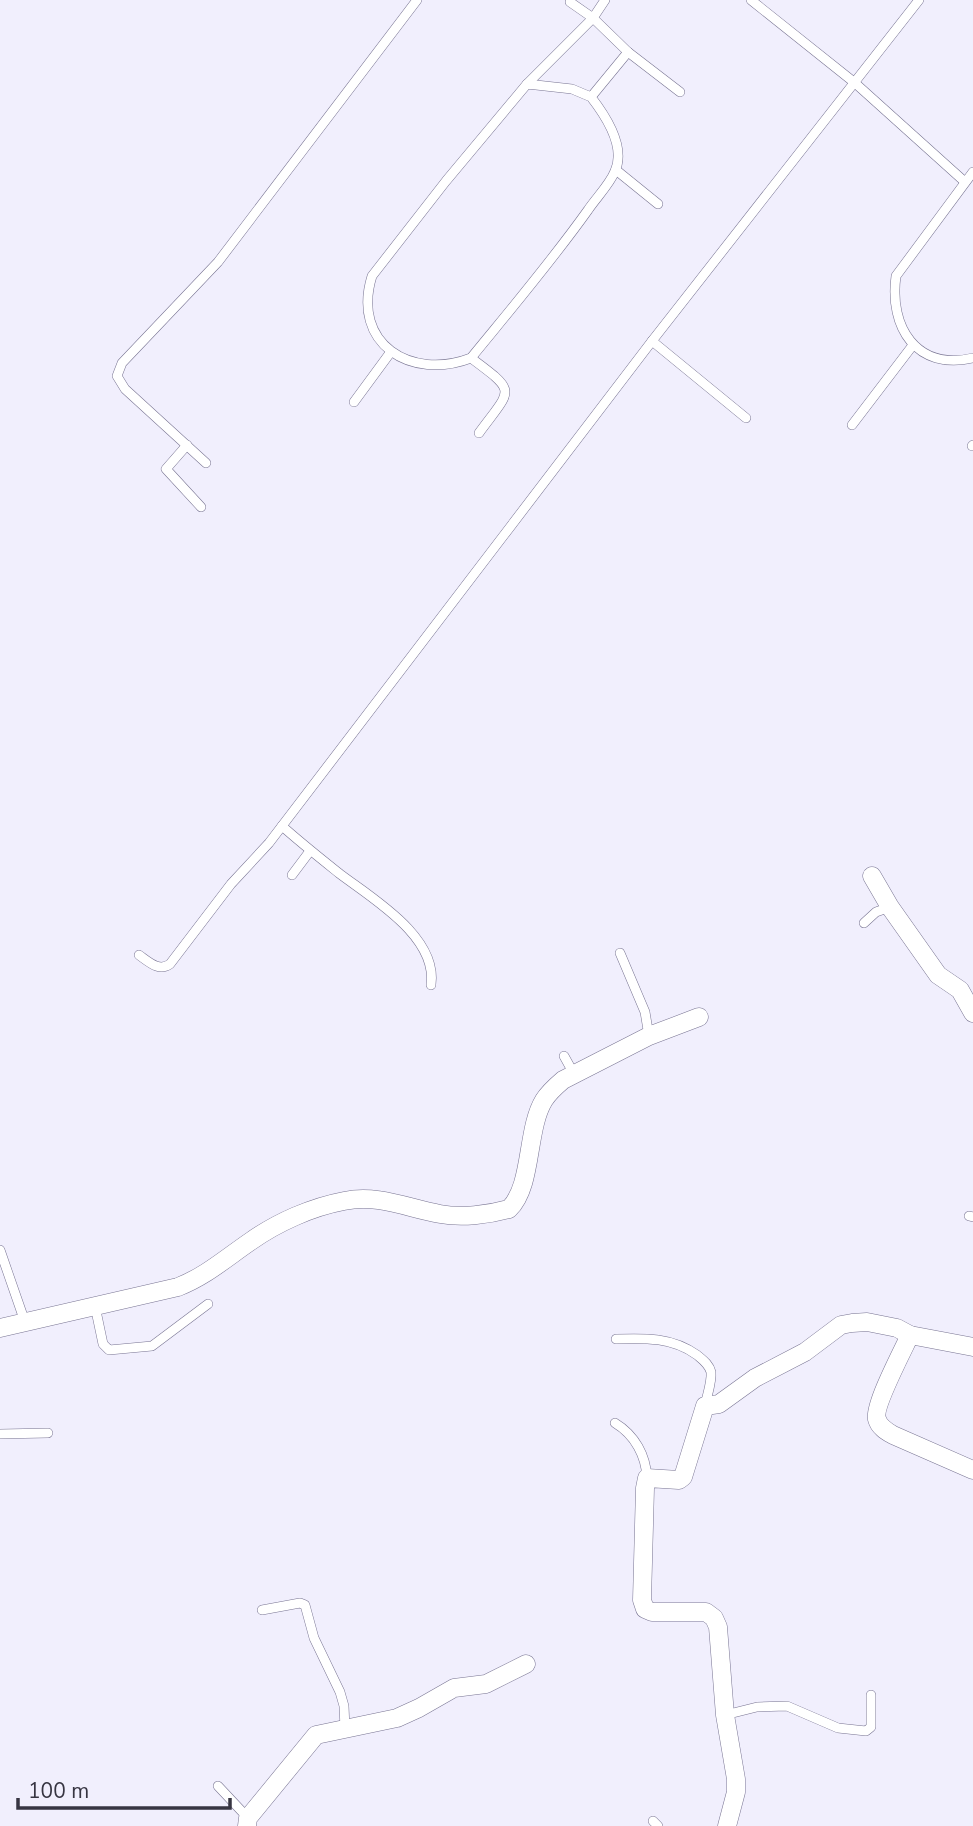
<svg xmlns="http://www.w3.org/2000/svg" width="973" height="1826" font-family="'Nunito Sans',sans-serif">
	<rect width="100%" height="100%" fill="#f1effd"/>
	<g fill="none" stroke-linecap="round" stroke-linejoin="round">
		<g stroke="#787492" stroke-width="10">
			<g id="service">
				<path d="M605,0L593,18L628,52L680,92"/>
				<path d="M751,0L855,83L965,182"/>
				<path d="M527,84L593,18L570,2"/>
				<path d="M591,97C605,115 626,147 615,171C610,184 596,198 588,210C551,262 511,309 471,358C411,381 351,344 372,276L446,181L527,84L572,89L591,97L628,52"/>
				<path d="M616,170L658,204"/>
				<path d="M973,172L896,276C889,327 916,371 973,358"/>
				<path d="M652,341L746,418"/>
				<path d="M471,358C518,393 512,388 479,433"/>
				<path d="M354,402L390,353"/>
				<path d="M852,425L913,345"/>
				<path d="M187,445L166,469L201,507"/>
				<path d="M972,446L973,445"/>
				<path d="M206,463L125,389L117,376L122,363L218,262L417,0"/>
				<path d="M282,826C301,843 320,858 340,874C373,899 438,937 431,985"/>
				<path d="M292,875L310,851"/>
				<path d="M864,923L876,912L890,907"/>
				<path d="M620,953L645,1012L649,1036"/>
				<path d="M139,955C149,962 159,972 170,964L231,884L269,843L652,341L919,0"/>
				<path d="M564,1056L574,1074"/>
				<path d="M969,1216L973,1217"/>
				<path d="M0,1250L25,1322"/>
				<path d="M95,1306L103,1344L109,1350L152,1346L208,1304"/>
				<path d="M616,1339C645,1338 672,1337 697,1355C703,1360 709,1364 711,1372C712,1382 707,1395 705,1406"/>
				<path d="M615,1423C635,1435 646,1456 647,1478"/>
				<path d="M0,1434L48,1433"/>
				<path d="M262,1610L300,1603L305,1605L314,1638L340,1692L344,1706L345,1729"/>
				<path d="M725,1715L757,1707L787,1706L838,1728L866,1731L871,1727V1695"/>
				<path d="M218,1786L248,1818"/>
				<path d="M653,1821L658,1826"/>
			</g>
		</g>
		<g stroke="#787492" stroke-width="19">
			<g id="minor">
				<path d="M872,876L890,907L938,975L960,990L973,1013"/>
				<path d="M0,1328L178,1287C206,1276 226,1258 251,1241C278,1222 312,1207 344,1201C378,1194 407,1208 440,1214C461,1218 488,1215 509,1209C533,1186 526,1129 544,1100C549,1092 556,1086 563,1080L649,1036L699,1017"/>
				<path d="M910,1335C903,1350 873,1407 877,1419C879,1427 886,1431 893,1435L973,1470"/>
				<path d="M247,1826L248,1818L316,1735L397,1718L419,1708L454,1688L486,1684L526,1664"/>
				<path d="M727,1826L736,1792V1779L725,1715L718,1627L714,1618L706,1612H652L645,1609L642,1600L645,1488L647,1478L679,1480L683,1477L705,1406L719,1404L755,1378L805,1352L841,1325L852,1323L867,1322L897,1328L910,1335L973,1347"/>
			</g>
		</g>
		<use href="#service" stroke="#fff" stroke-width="9"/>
		<use href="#minor" stroke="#fff" stroke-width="18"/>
	</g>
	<path d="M18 1798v10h212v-10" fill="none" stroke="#373542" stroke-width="3.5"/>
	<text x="28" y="1798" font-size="21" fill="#373542" stroke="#f1effd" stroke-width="5" paint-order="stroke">100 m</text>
</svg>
